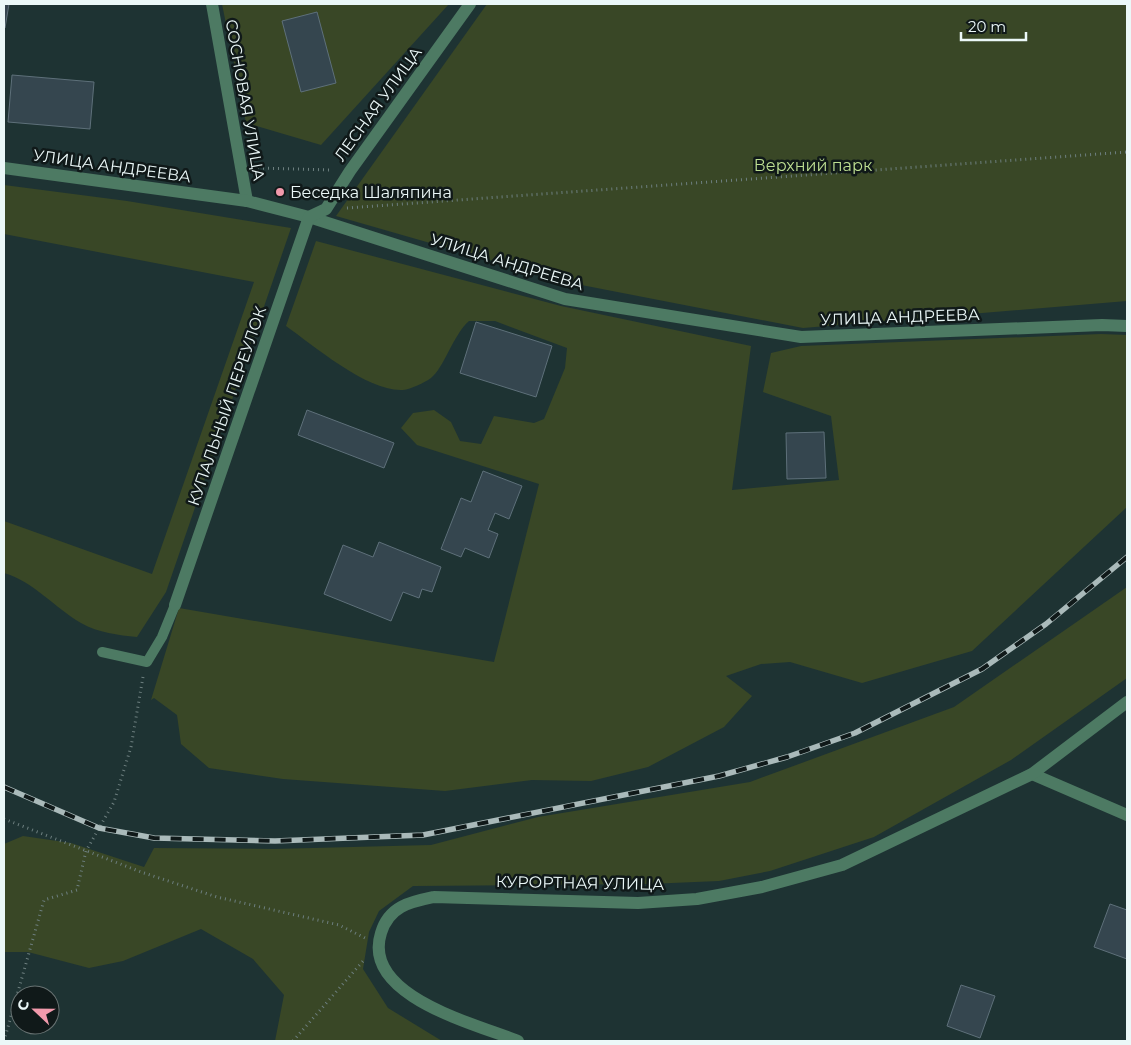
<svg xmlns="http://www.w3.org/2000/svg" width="1131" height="1045" font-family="Montserrat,sans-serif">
	<rect width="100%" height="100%" fill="#1e3333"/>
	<g fill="#394726">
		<path d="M222,4H449L321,145L246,123Z"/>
		<path d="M487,4H1127V301L803,328L566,282L336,216Z"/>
		<path d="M4,185L127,201L291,228L166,592L137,637C118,635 99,633 81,623C54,607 34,582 4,573V521L152,574L254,282L4,234Z"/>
		<path d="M316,241L561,306L751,346L732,490L839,480L831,416L763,392L771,353L801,346L1101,334L1127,335V507L972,651L862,683L790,662L761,664L726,676L752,696L724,727L648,767L591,781L532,780L445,791L283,779L209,768L181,744L177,715L154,698L151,700L179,608L494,662L539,484L417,445L401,428L413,413L434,410L451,422L460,441L481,444L494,416L534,423L544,419L565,368L567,348L495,321H469C453,335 444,368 431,378C424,383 411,389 403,390C368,392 314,346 286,326Z"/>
		<path d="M1127,587V678L1011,760L874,837L770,871L719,881L648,884L413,886L379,911L369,932L363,969L388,1008L442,1041H275L284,995L253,959L201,929L123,961L89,968L28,952H4V844L23,836L71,843L144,867L154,848L274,849L431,845L538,817L750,782L954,707Z"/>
	</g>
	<g fill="#35464f" stroke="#5e707a">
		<path d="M4,4H9L5,28H4Z"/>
		<path d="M317,12L336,83L301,92L282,21Z"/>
		<path d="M12,75L94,82L90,129L8,122Z"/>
		<path d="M476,322L552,346L536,397L460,373Z"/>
		<path d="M307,410L394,443L384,468L298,435Z"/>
		<path d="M824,432L826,478L787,479L786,433Z"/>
		<path d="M483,471L522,486L509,519L495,513L488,530L498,534L489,558L465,548L461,557L441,549L461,498L471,502Z"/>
		<path d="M379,542L441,567L432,592L422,589L419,598L403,592L391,621L324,594L343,545L373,557Z"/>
		<path d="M1110,904L1127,910V959L1094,947Z"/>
		<path d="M961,985L995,996L980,1038L947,1026Z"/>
	</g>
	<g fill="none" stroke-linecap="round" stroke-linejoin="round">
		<g stroke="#6d7f7f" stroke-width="3" stroke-dasharray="1 4" stroke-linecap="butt">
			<path d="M258,168L332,170"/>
			<path d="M347,208L1127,152"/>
			<path d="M4,819L141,872L217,897L339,925L365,938"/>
			<path d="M4,1041L44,900L77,890L86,851L114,802L131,747L143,677"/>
			<path d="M293,1041L364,960"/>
		</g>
		<path stroke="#4d7a63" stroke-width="10" d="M102,652L147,662L162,637L175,605"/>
		<g stroke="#4d7a63" stroke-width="12">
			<path d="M212,4L247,201"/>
			<path d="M4,168L247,201L309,217L565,299L801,337L1102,325L1127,326"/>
			<path d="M175,605L309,217L326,209L350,171L470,4"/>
			<path d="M1032,774L1127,815"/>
			<path d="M518,1041C476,1024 361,996 381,933C389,906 410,902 434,897L638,903L697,899L762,887L842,865L1032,774L1127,702"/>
		</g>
		<g stroke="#aababa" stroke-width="5.5">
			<path id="rail" d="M4,787L99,828L154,838L275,841L423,835L719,776L787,757L855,733L982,669L1046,624L1127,557"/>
		</g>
		<use href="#rail" stroke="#101919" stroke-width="4" stroke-dasharray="11" stroke-linecap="butt"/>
	</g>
	<circle fill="#f29aac" stroke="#101919" stroke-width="2" cx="280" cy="192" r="5"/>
	<g text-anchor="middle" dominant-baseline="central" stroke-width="5" stroke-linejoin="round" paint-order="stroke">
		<g font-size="16" fill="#ebf8f8" stroke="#101919">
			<text transform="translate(245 100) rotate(80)">СОСНОВАЯ УЛИЦА</text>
			<text transform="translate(378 104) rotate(-54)">ЛЕСНАЯ УЛИЦА</text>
			<text transform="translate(112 166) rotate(8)">УЛИЦА АНДРЕЕВА</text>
			<text transform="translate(507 262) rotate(17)">УЛИЦА АНДРЕЕВА</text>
			<text transform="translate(900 317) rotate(-2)">УЛИЦА АНДРЕЕВА</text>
			<text transform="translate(227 406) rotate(-71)">КУПАЛЬНЫЙ ПЕРЕУЛОК</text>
			<text transform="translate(580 883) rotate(1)">КУРОРТНАЯ УЛИЦА</text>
		</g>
		<g font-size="16" fill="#bedf92" stroke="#101919">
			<text x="813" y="165">Верхний парк</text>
		</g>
		<g font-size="16" fill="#ebf8f8" stroke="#101919" text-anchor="start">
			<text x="290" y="192">Беседка Шаляпина</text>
		</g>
	</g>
	<rect width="1131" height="1045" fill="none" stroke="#ebf8f8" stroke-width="10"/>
	<g transform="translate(35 1010) rotate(292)"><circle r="24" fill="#101919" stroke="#687272"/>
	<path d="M0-4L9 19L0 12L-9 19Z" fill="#f29aac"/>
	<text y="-8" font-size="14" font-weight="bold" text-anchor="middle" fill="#ebf8f8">С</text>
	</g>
	<path d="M961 32v8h65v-8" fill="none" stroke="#ebf8f8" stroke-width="2.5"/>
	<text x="968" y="32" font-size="15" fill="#ebf8f8" stroke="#101919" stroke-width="4" paint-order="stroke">20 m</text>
</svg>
